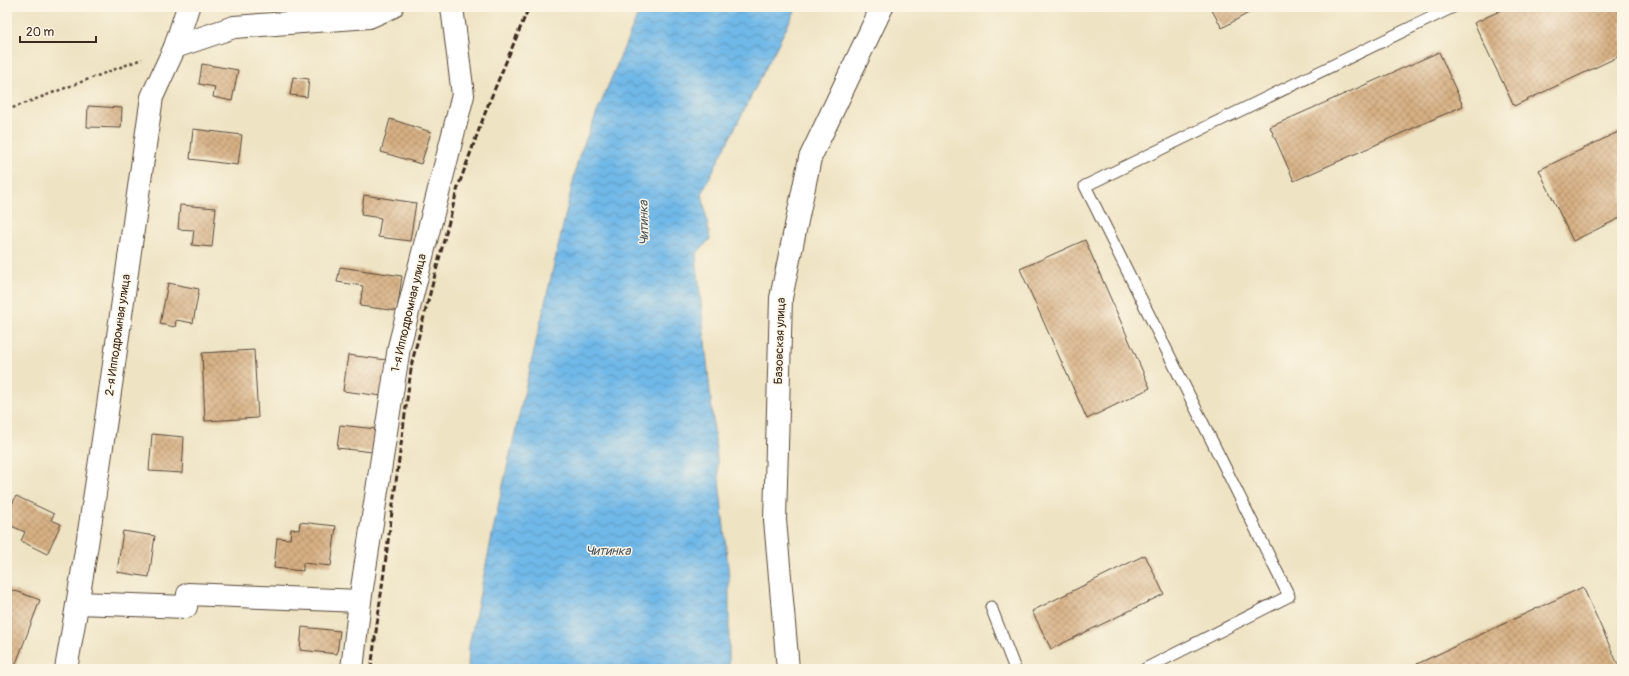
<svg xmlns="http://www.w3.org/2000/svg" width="1629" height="676" font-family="Pangolin,sans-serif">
	<defs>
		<pattern id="water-waves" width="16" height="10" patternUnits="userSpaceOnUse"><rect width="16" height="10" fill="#70b8e8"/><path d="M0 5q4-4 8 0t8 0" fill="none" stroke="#5d96bb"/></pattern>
		<pattern id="building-cross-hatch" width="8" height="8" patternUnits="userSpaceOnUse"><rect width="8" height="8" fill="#d7b084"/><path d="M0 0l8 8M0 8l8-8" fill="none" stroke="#b08f6b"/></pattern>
	</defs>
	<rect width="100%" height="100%" fill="#fcf5e5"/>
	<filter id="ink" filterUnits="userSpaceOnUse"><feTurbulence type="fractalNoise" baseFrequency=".025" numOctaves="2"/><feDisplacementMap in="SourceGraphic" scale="8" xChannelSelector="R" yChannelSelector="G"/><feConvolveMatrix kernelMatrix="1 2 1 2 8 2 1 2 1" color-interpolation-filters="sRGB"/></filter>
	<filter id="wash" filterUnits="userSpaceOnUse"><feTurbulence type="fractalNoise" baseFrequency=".012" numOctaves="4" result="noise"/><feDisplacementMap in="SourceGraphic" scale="16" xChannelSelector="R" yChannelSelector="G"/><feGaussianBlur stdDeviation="0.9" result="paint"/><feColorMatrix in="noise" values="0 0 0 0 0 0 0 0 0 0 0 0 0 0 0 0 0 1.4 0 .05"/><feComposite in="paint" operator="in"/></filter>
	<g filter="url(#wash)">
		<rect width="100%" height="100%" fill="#eee3c3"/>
		<path fill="url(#water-waves)" stroke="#567183" d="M641,7H797L702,192L710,239L696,254L729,577V669H468L469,646L500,498L579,156Z"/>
		<g id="blocks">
			<g fill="url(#building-cross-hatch)">
				<path d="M1210,7H1259L1222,28Z"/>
				<path d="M1508,7H1622V55L1514,106L1474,23Z"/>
				<path d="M1439,52L1463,106L1294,181L1270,127Z"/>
				<path d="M202,64L238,70L232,101L213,97L215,87L199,84Z"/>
				<path d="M293,77L309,79L307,97L290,95Z"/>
				<path d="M88,106L122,108L121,128L87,127Z"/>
				<path d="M390,119L431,132L421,164L381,152Z"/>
				<path d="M193,129L242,135L238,165L190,159Z"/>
				<path d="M1622,130V217L1573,241L1539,170Z"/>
				<path d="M364,195L416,203L410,241L378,237L381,218L361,215Z"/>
				<path d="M180,205L216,208L212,247L192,245L194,230L178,229Z"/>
				<path d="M1085,240L1150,388L1087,419L1020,269Z"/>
				<path d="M340,267L402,276L397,311L360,306L363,286L337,282Z"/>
				<path d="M168,283L199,289L193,323L176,320L175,327L160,324Z"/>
				<path d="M254,350L258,418L205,421L202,353Z"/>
				<path d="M348,355L387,360L382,396L343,391Z"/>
				<path d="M340,425L376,429L373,452L337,448Z"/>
				<path d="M152,434L184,437L182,473L149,471Z"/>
				<path d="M16,496L54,514L51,520L61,524L47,554L21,541L25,532L7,524V515Z"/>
				<path d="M300,522L336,526L331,566L303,563V571L274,568L277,538L290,539L291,529L299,530Z"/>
				<path d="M123,531L155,536L149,577L117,572Z"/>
				<path d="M1145,555L1164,594L1051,649L1032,611Z"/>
				<path d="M1583,587L1620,669H1406Z"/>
				<path d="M7,588L40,600L14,669H7Z"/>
				<path d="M302,627L340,631L337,654L300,650Z"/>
			</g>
		</g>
	</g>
	<g filter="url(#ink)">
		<use href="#blocks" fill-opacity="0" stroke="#564637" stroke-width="1"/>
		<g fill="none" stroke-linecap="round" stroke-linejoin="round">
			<g stroke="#564637" stroke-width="13">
				<g id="service">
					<path d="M991,607L1015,669"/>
					<path d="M1145,669L1289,596L1085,186L1453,7"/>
				</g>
			</g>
			<g stroke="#564637" stroke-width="24">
				<g id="minor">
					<path d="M175,47L234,27L369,17L392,7"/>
					<path d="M78,603L186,607L188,594L360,601"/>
					<path d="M66,669C100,479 124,288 152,97L175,47L188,7"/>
					<path d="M352,669L360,601L399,347L463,95L452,7"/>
					<path d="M788,669L775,520L781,298L810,158L882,7"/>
				</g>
			</g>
			<path stroke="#564637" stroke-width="2.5" stroke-dasharray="3 3" stroke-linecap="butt" d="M7,110L142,59"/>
			<use href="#service" stroke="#fff" stroke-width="11"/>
			<use href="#minor" stroke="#fff" stroke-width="22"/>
			<path stroke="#3b2a1e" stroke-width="3" stroke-dasharray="6 3" stroke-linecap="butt" d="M371,669L412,362L458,187L488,105L529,7"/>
		</g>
	</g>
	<g text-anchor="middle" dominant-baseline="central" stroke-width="3" stroke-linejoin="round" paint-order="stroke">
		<g font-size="12" fill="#3b2a1e" stroke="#fcf5e5">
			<text transform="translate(409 313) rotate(-77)">1-я Ипподромная улица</text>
			<text transform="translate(118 335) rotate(-82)">2-я Ипподромная улица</text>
			<text transform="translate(780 341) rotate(-88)">Базовская улица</text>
		</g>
		<g font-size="13" font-style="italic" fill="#4b555b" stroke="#fcf5e5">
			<text transform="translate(644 223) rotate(-91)">Читинка</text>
			<text x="608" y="551">Читинка</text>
		</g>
	</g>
	<rect width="1629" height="676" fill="none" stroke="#fcf5e5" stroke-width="24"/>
	<path d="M20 36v6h76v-6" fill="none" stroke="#3b2a1e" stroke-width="2"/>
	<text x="26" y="36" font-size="12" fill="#3b2a1e" stroke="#fcf5e5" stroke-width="3" paint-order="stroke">20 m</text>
</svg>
